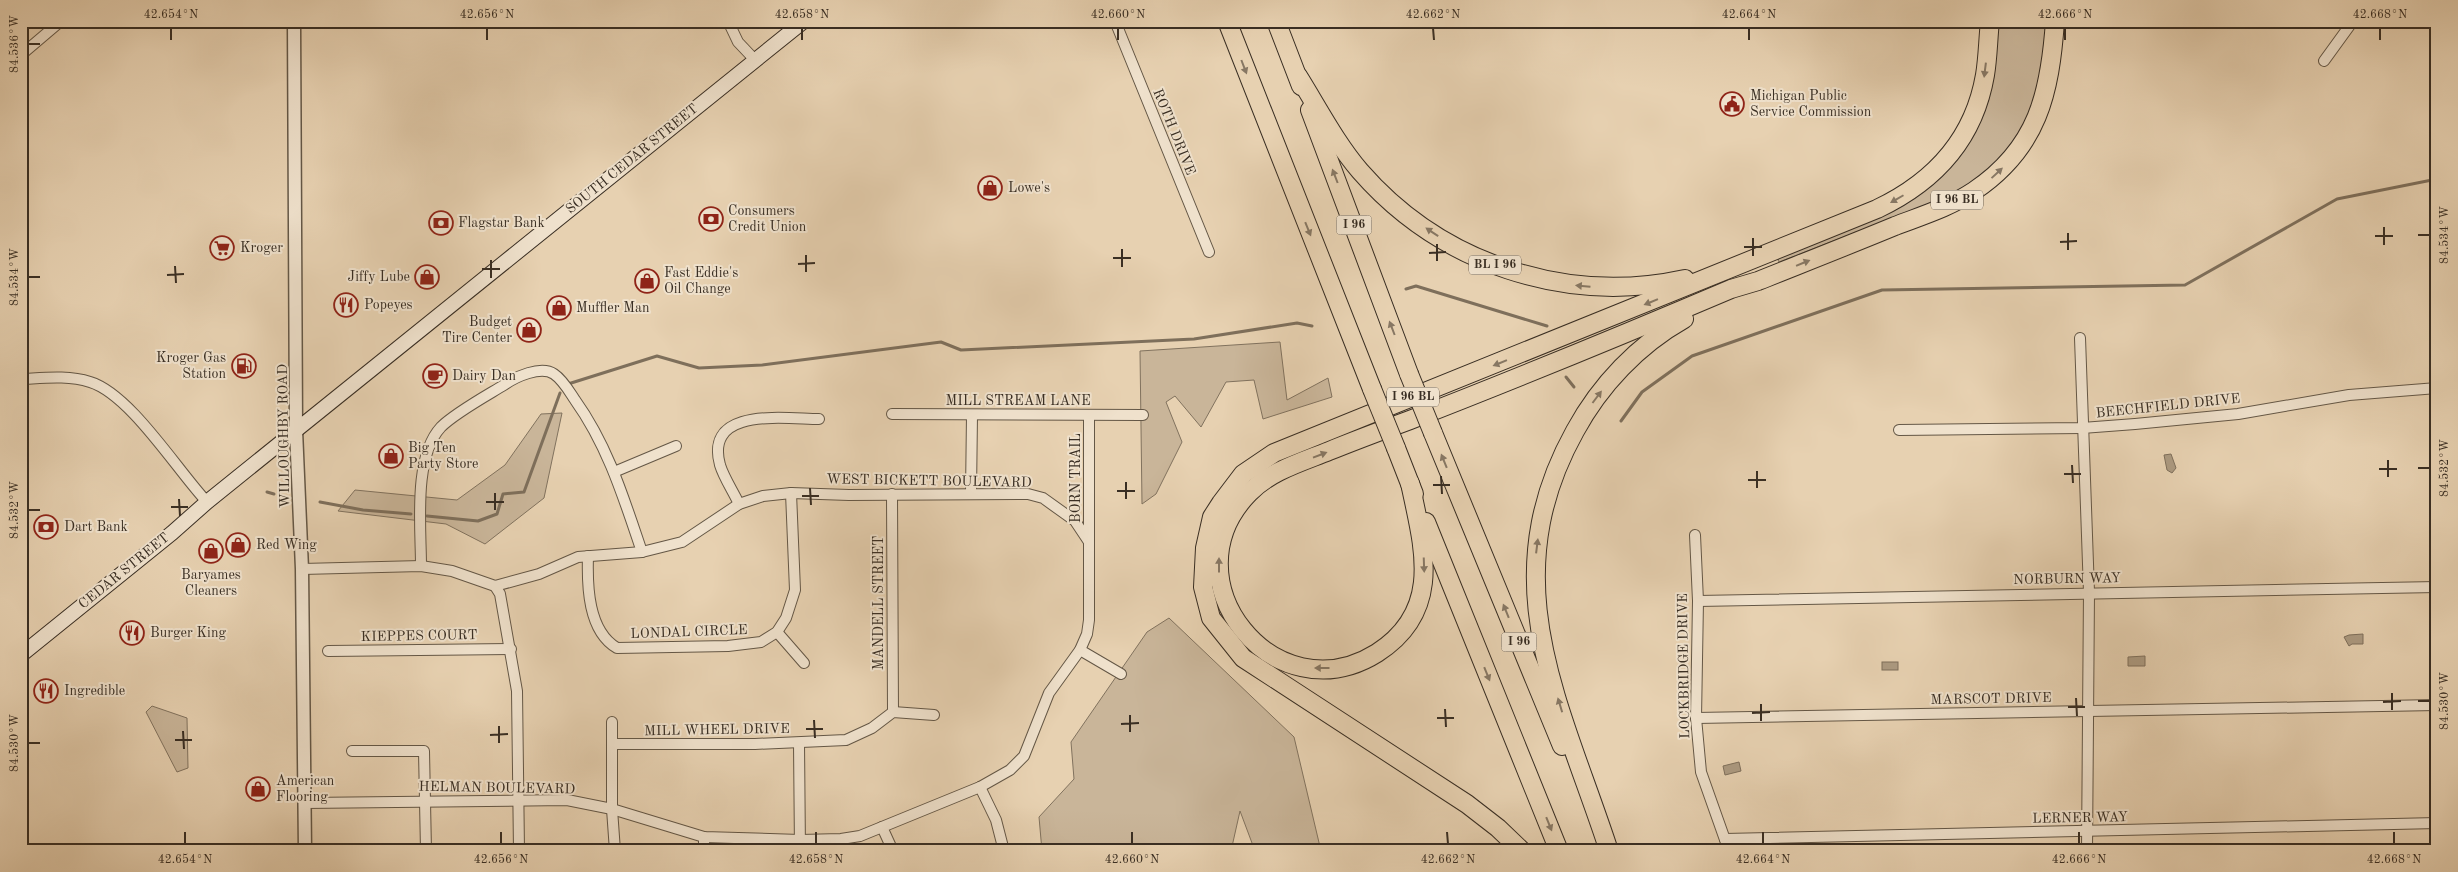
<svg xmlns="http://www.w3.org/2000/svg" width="2458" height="872" font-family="'Old Standard TT',serif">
	<rect width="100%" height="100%" fill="#e7d1b1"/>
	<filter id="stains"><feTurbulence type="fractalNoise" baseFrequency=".004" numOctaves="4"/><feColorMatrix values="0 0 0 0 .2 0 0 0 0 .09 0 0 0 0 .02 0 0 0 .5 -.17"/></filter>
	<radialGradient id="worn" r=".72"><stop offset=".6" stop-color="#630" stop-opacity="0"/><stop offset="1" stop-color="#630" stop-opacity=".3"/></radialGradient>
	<g fill="#c9b599" stroke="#81725e">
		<path d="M1998,21H2047L2039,90L2024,127L2008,150L1982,176L1949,196L1779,262L1778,260L1781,257L1924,191L1939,178L1959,155Z"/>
		<path d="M1280,342L1287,400L1328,378L1332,397L1263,419L1254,380L1226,382L1201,427L1175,396L1166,402L1182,442L1156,494L1142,504L1140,351Z"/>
		<path d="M562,413L544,498L485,544L446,524L338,511L355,490L457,500L505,465L541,414Z"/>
		<path d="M1169,618L1294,737L1321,851H1255L1240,811L1231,851H1042L1039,817L1074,779L1071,742L1147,632Z"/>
		<path d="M152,706L187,718L188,768L177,772L146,712Z"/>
	</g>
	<g fill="#ac9a81" stroke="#7e6f5b">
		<path d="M2171,454L2176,468L2172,473L2167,470L2164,455Z"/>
		<path d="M2363,634V644H2352L2349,646L2344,637L2349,635Z"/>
		<path d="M2145,656V666H2128V657Z"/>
		<rect x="1882" y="662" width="16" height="8"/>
		<path d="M1739,762L1741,771L1725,775L1723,766Z"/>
	</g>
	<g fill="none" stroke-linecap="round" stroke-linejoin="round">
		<g stroke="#7e6f5b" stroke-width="3">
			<path d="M1406,289L1416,286L1547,326"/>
			<path d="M1566,377L1574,387"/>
			<path d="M568,384L657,356L699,368L762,365L941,342L961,350L1194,339L1297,323L1312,326"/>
			<path d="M1621,421L1642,392L1692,356L1882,290L2185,285L2337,199L2437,179"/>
			<path d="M267,492L274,494"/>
			<path d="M320,502L363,510L411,514"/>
			<path d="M427,516L478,521L497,514L503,494L524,492L560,393"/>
		</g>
		<g stroke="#645746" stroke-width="12">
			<g id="minor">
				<path d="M728,21L738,42L755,60"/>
				<path d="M1115,21L1209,252"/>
				<path d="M21,55L61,21"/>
				<path d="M2324,61L2353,21"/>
				<path d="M2080,338L2089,592L2087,851"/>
				<path d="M21,379C44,378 68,375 90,382C130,394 177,470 207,502"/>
				<path d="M892,414L1143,415"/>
				<path d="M1089,415V542"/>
				<path d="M1899,430L2082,428L2135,424L2238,414L2349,395L2437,388"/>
				<path d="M614,472L676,446"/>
				<path d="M971,493L972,415"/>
				<path d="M892,494L893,712"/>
				<path d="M739,504C733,491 724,478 720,465C704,406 786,419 819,419"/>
				<path d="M1695,535L1698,601L1696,718L1701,772L1729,851"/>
				<path d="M588,556C587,586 588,631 617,648L728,646L761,642L777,632L786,618L795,590L791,493"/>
				<path d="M421,566C421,527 413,457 441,427C455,413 486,396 504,385C515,377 541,365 554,374C563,380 569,391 575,400C608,446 624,499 642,552"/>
				<path d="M302,569L421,566L452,571L495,586L539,574L578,557L642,552L682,542L739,504L763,496L791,493L849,495L1028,494L1043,498L1075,521L1089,542V620L1087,634L1080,650L1049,693L1024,756L1010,770L980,787L860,836L841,839L800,840L704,837L612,809L567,800L305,803"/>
				<path d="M495,586L500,594L517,691L519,851"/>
				<path d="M1698,601L2437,587"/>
				<path d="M777,632L804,663"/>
				<path d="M1080,650L1121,674"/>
				<path d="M328,651L511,649"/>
				<path d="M1696,718L2437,705"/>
				<path d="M612,722V809L615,851"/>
				<path d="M799,743L800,851"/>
				<path d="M612,744H755L846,740L872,728L893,712L934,715"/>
				<path d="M352,751H424L426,851"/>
				<path d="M980,787L996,820L1004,851"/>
				<path d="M882,827L893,851"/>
				<path d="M704,837V851"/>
				<path d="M1725,839L2437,823"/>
				<path d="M564,851L566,850"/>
			</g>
		</g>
		<g stroke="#645746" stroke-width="15">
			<path id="tertiary" d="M294,21L296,430L302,569L305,851"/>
		</g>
		<g stroke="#392e23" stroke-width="16">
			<path id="secondary" d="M21,655L172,533L207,502L804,21"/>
		</g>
		<g stroke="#392e23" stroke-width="20">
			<g id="motorway">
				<path d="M1227,21L1372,389"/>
				<path d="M1276,21L1301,86"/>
				<path d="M1298,76C1318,108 1336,143 1360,171C1441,264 1566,305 1685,279"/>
				<path d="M1310,110L1409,374"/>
				<path d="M1433,433L1562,746"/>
				<path d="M1396,448L1414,494"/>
				<path d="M1410,483C1423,546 1444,610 1377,653C1275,717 1164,580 1249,493C1270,471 1302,462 1329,451C1356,440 1383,430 1410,420C1518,378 1625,334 1731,289L1758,281C1803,263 1849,245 1895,226C1921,216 1950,207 1974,191C2038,148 2050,93 2055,21"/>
				<path d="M1426,522L1559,851"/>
				<path d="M1522,851L1498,828L1467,804L1243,658L1211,618L1203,587L1205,548L1212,517L1221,503L1243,474L1274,453L1877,209C1934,182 1974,139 1985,75C1988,57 1988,39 1990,21"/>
				<path d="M1609,851C1561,704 1491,582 1575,431C1600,385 1638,345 1684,319"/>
			</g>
		</g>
		<use href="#minor" stroke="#efe1cc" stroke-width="10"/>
		<use href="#tertiary" stroke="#efe1cc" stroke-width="12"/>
		<use href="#secondary" stroke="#efe1cc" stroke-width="14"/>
		<use href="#motorway" stroke="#e7d1b1" stroke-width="18"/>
		<g stroke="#392e23" stroke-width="20" stroke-linecap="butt">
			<g id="motorway-bridge">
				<path d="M1409,374L1433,433"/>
				<path d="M1372,389L1396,448"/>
			</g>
		</g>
		<use href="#motorway-bridge" stroke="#e7d1b1" stroke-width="18"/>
	</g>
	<defs><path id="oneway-solid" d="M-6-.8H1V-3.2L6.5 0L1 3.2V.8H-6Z" transform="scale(1.25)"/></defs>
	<g fill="#877763">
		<use href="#oneway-solid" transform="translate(1244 67) rotate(69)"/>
		<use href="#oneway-solid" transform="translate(1985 70) rotate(97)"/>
		<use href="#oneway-solid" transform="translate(1997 173) rotate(-43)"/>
		<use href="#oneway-solid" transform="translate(1335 176) rotate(-111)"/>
		<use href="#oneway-solid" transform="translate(1897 199) rotate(150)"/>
		<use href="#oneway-solid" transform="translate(1308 229) rotate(68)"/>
		<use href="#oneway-solid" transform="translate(1432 232) rotate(-146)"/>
		<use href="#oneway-solid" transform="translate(1803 263) rotate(-22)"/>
		<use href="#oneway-solid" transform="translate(1583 286) rotate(-175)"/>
		<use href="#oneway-solid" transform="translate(1651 302) rotate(158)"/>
		<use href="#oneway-solid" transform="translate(1392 328) rotate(-111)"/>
		<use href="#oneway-solid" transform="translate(1500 363) rotate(158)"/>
		<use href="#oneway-solid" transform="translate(1597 397) rotate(-53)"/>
		<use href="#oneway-solid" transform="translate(1320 455) rotate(-21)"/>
		<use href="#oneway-solid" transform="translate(1444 461) rotate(-112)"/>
		<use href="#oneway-solid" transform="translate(1537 546) rotate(-83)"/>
		<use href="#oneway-solid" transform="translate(1219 565) rotate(-90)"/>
		<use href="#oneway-solid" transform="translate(1424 565) rotate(88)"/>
		<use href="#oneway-solid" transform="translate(1506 611) rotate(-112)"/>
		<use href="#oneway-solid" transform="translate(1322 668) rotate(180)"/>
		<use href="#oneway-solid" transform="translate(1487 674) rotate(68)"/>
		<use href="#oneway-solid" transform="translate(1560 705) rotate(-107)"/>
		<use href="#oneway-solid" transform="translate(1549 824) rotate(68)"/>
	</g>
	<path fill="none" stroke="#392e23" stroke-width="2" d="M171,28V40M487,28V40M802,28V40M1118,28V40M1433,28L1434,40M1749,28V40M2065,28V40M2380,28V40M28,44H40M2384,227V245M2068,233V250M2418,235H2430M2375,236H2393M1753,238V256M2060,242L2077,241M1437,244V261M1744,247H1762M1122,249V267M1429,253L1446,252M806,255V272M1113,258H1131M491,260V278M798,264L815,263M175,266L176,283M482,269H500M167,275L184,274M28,277H40M2388,460V477M2072,465L2073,483M2418,468H2430M2379,469H2397M1757,471V488M2064,474H2081M1441,476L1442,494M1748,480H1766M1126,482V499M1433,485H1450M810,488L811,505M1117,491H1135M495,493V510M802,496H819M179,499L180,516M486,502H504M171,507H188M28,510H40M2392,693V710M2076,698L2077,716M2418,701H2430M2383,702L2401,701M1761,704V721M2068,707H2085M1445,709L1446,727M1752,713L1770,712M1130,715V732M1437,718H1454M814,720L815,738M1121,724L1139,723M499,726V743M806,729H823M183,731L184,749M490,735L508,734M175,740H192M28,743H40M185,832V844M501,832V844M816,832V844M1132,832V844M1447,832L1448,844M1763,832V844M2079,832V844M2394,832V844"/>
	<defs>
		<g id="civic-ring" transform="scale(1.25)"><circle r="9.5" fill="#efe1cc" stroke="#8f2418" stroke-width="1.5"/><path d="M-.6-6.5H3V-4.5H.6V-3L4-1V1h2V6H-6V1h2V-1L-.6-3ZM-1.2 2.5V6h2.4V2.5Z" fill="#8f2418"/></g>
		<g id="shop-ring" transform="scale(1.25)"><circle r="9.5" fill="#efe1cc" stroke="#8f2418" stroke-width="1.5"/><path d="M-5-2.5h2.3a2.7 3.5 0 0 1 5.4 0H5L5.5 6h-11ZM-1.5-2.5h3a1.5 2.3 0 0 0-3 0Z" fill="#8f2418"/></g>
		<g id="bank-ring" transform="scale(1.25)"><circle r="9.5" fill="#efe1cc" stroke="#8f2418" stroke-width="1.5"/><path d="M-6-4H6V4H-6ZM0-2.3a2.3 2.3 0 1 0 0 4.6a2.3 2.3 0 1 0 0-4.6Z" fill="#8f2418"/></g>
		<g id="supermarket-ring" transform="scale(1.25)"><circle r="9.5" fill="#efe1cc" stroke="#8f2418" stroke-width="1.5"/><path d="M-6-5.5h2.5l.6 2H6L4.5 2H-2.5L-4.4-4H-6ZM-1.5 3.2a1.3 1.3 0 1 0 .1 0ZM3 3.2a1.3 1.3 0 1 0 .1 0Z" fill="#8f2418"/></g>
		<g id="restaurant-ring" transform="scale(1.25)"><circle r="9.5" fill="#efe1cc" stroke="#8f2418" stroke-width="1.5"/><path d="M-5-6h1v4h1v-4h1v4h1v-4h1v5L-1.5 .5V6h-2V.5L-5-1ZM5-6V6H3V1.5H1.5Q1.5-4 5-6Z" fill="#8f2418"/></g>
		<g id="fuel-ring" transform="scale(1.25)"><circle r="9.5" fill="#efe1cc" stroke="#8f2418" stroke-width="1.5"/><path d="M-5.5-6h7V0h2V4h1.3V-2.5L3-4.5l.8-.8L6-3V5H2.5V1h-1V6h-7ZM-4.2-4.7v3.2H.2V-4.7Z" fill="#8f2418"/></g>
		<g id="cafe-ring" transform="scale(1.25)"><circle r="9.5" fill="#efe1cc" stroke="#8f2418" stroke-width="1.5"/><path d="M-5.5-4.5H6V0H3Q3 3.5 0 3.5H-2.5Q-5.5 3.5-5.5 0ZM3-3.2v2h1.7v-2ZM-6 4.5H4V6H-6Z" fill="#8f2418"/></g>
	</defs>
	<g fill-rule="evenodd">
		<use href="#civic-ring" x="1732" y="104"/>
		<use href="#shop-ring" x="990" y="188"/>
		<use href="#bank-ring" x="711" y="219"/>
		<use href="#bank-ring" x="441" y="223"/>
		<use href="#supermarket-ring" x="222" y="248"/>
		<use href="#shop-ring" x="427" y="277"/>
		<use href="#shop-ring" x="647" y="281"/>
		<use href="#restaurant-ring" x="346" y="305"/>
		<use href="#shop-ring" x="559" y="308"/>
		<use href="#shop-ring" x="529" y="330"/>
		<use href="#fuel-ring" x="244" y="366"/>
		<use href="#cafe-ring" x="435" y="376"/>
		<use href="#shop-ring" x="391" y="456"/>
		<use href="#bank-ring" x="46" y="527"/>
		<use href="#shop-ring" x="238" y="545"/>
		<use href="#shop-ring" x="211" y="551"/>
		<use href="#restaurant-ring" x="132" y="633"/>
		<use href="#restaurant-ring" x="46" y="691"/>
		<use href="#shop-ring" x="258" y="789"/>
	</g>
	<g text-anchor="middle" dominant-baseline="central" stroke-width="4" stroke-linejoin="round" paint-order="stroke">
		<g fill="#efe1cc" stroke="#706456" stroke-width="1">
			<rect x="1931" y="190.5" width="52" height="19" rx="4"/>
			<rect x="1336.5" y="215.5" width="35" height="19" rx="4"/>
			<rect x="1469" y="255.5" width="52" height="19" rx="4"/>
			<rect x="1387" y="387.5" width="52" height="19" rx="4"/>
			<rect x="1501.5" y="632.5" width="35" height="19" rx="4"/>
		</g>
		<g font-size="12" font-weight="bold" fill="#392e23">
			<text x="1957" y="200">I 96 BL</text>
			<text x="1354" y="225">I 96</text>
			<text x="1495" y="265">BL I 96</text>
			<text x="1413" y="397">I 96 BL</text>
			<text x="1519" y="642">I 96</text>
		</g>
		<g font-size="14" fill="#392e23" stroke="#efe1cc" text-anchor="start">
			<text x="1750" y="96">Michigan Public<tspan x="1750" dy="16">Service Commission</tspan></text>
			<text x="1008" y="188">Lowe's</text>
			<text x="728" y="211">Consumers<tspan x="728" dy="16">Credit Union</tspan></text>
			<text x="458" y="223">Flagstar Bank</text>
			<text x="240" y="248">Kroger</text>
			<text x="664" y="273">Fast Eddie's<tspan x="664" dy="16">Oil Change</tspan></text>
			<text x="410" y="277" text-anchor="end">Jiffy Lube</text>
			<text x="364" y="305">Popeyes</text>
			<text x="576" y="308">Muffler Man</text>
			<text x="512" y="322" text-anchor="end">Budget<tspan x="512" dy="16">Tire Center</tspan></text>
			<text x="226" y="358" text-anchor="end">Kroger Gas<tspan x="226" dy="16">Station</tspan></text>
			<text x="452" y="376">Dairy Dan</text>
			<text x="408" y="448">Big Ten<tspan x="408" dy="16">Party Store</tspan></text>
			<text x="64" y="527">Dart Bank</text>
			<text x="256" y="545">Red Wing</text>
			<text x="211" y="575" text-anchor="middle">Baryames<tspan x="211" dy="16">Cleaners</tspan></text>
			<text x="150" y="633">Burger King</text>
			<text x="64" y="691">Ingredible</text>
			<text x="276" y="781">American<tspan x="276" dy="16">Flooring</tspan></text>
		</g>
		<g font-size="14" fill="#392e23" stroke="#efe1cc">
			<text transform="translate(1174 132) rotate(68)">ROTH DRIVE</text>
			<text transform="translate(632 159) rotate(-39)">SOUTH CEDAR STREET</text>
			<text x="1018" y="401">MILL STREAM LANE</text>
			<text transform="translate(2168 406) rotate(-6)">BEECHFIELD DRIVE</text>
			<text transform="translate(284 436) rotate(-91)">WILLOUGHBY ROAD</text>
			<text transform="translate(1076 478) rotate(-90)">BORN TRAIL</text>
			<text transform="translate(929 481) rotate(1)">WEST BICKETT BOULEVARD</text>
			<text transform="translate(124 571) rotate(-39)">CEDAR STREET</text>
			<text transform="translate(2067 579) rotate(-1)">NORBURN WAY</text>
			<text transform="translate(879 603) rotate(-90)">MANDELL STREET</text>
			<text transform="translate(689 632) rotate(-2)">LONDAL CIRCLE</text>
			<text transform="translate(419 636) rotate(-1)">KIEPPES COURT</text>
			<text transform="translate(1684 666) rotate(-91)">LOCKBRIDGE DRIVE</text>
			<text transform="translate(1991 699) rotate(-1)">MARSCOT DRIVE</text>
			<text transform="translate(717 730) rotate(-1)">MILL WHEEL DRIVE</text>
			<text transform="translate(497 788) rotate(1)">HELMAN BOULEVARD</text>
			<text transform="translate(2080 818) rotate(-1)">LERNER WAY</text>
		</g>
	</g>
	<rect width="2458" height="872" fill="none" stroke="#e7d1b1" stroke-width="55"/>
	<rect x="28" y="28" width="2402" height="816" fill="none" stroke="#392e23" stroke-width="2"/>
	<g font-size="12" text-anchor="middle" fill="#392e23">
		<text x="171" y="18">42.654°N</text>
		<text x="487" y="18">42.656°N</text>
		<text x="802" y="18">42.658°N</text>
		<text x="1118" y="18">42.660°N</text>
		<text x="1433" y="18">42.662°N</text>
		<text x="1749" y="18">42.664°N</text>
		<text x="2065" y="18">42.666°N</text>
		<text x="2380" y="18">42.668°N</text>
		<text transform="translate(14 44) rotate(-90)" y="4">84.536°W</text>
		<text transform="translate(2444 235) rotate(-90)" y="4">84.534°W</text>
		<text transform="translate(14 277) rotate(-90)" y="4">84.534°W</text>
		<text transform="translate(2444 468) rotate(-90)" y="4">84.532°W</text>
		<text transform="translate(14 510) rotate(-90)" y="4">84.532°W</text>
		<text transform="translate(2444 701) rotate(-90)" y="4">84.530°W</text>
		<text transform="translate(14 743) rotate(-90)" y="4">84.530°W</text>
		<text x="185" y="863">42.654°N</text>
		<text x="501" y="863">42.656°N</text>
		<text x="816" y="863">42.658°N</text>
		<text x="1132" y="863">42.660°N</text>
		<text x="1448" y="863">42.662°N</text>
		<text x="1763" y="863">42.664°N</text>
		<text x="2079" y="863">42.666°N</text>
		<text x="2394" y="863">42.668°N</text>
	</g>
	<rect width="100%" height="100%" filter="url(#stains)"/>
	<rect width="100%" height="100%" fill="url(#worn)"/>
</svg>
